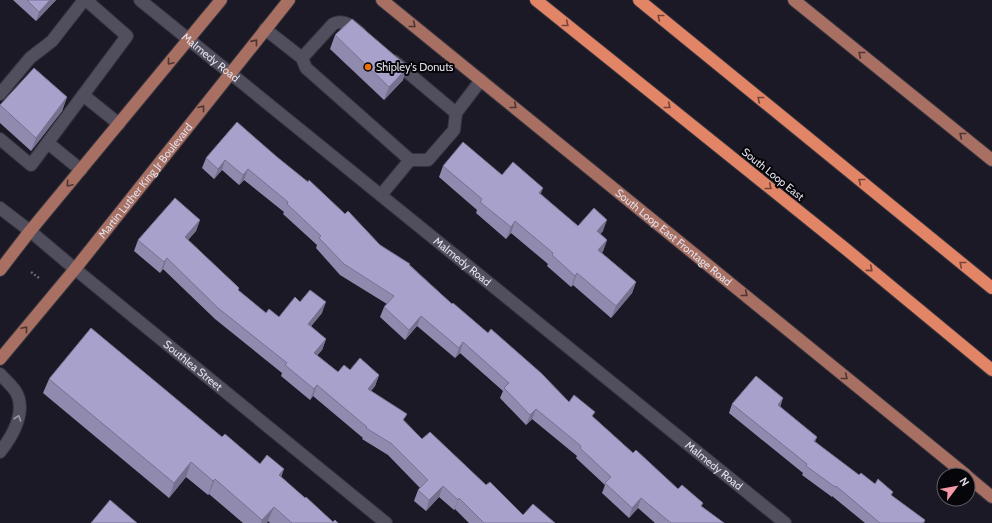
<svg xmlns="http://www.w3.org/2000/svg" width="992" height="523" font-family="Cabin,sans-serif">
	<rect width="100%" height="100%" fill="#1b1925"/>
	<g fill="none" stroke-linecap="round" stroke-linejoin="round">
		<g stroke="#36343e" stroke-width="14">
			<g id="minor">
				<path id="s1" d="M140,0L785,523"/>
				<path d="M265,29L302,58L333,24C344,19 352,26 360,33"/>
				<path d="M302,58L306,68L410,160"/>
				<path d="M394,61L456,113"/>
				<path d="M0,94L30,58L52,41L84,0"/>
				<path d="M83,95L119,124"/>
				<path d="M0,139L31,165L127,36L86,0"/>
				<path d="M48,143L81,170"/>
				<path d="M381,195L410,160H428L454,130L456,113L481,80"/>
				<path id="s2" d="M0,208L30,231L75,269L386,523"/>
				<path d="M0,374C5,380 14,387 17,394C26,413 12,437 0,452"/>
			</g>
		</g>
		<g stroke="#36343e" stroke-width="14">
			<g id="major">
				<path id="s3" d="M382,0L966,475"/>
				<path d="M794,0L992,160"/>
				<path d="M0,270L30,231L221,0"/>
				<path id="s4" d="M0,359L75,269L289,0"/>
				<path d="M968,477L992,497"/>
			</g>
		</g>
		<g stroke="#36343e" stroke-width="14">
			<g id="highway">
				<path d="M536,0L847,250L992,370"/>
				<path d="M639,0L992,288"/>
			</g>
		</g>
		<path stroke="#66646f" stroke-width="2.5" stroke-dasharray="2 2" stroke-linecap="butt" d="M31,272L39,278"/>
		<use href="#minor" stroke="#514f5e" stroke-width="12"/>
		<use href="#major" stroke="#a86f63" stroke-width="12"/>
		<use href="#highway" stroke="#e28466" stroke-width="12"/>
	</g>
	<g fill="#908aaf">
		<path d="M13,0H56L36,21Z"/>
		<path d="M335,35L403,80L384,100L330,49Z"/>
		<path d="M67,97L62,111L31,151L0,123V105Z"/>
		<path d="M277,157L380,245L410,265L452,304L569,402L593,417L633,453L678,489L724,523H655L638,508L629,518L602,493L605,485L576,458L577,456L532,419L526,425L500,398L503,391L460,353L455,358L417,326L405,340L380,317L384,307L387,304L340,275L316,248L317,245L283,214L284,212L244,180L239,185L222,170L214,179L202,168L206,158Z"/>
		<path d="M443,166L502,175L541,194L578,226L603,231L600,234L607,240L603,251L602,253L636,282L632,293L611,318L573,285L571,287L547,266L548,264L511,233L506,239L476,213L477,210L439,177Z"/>
		<path d="M200,220L196,231L188,240L239,288L238,290L266,313L279,317L300,302L322,313L311,326L326,339L322,350L317,355L338,372L350,370L379,375L375,386L371,391L405,421L422,439L486,485L523,515L555,523H469L455,509L454,510L439,497L426,511L414,501L418,490L420,488L388,455L362,439L363,438L313,396L310,400L281,376L282,373L215,319L163,269L160,273L134,251L138,240Z"/>
		<path d="M49,379L222,437L260,464L281,477L333,522L338,523H270L268,521L267,523H243L209,494L208,495L186,477L169,498L43,393Z"/>
		<path d="M732,404L780,407L817,437L815,442L859,475L875,484L892,496L925,520L924,523H865L832,496V497L802,475L803,473L729,413Z"/>
	</g>
	<g fill="#76718f">
		<path d="M50,0H56L36,21L39,12Z"/>
		<path d="M408,67L403,80L384,100L389,87Z"/>
		<path d="M67,97L62,111L31,151L36,138Z"/>
		<path d="M225,160L222,170L214,179L218,169Z"/>
		<path d="M248,169L244,180L239,185L243,175Z"/>
		<path d="M543,188L539,199V193Z"/>
		<path d="M200,220L196,231L181,248L185,237Z"/>
		<path d="M607,220L603,231L593,242L597,231Z"/>
		<path d="M515,221L511,233L506,239L511,227Z"/>
		<path d="M607,240L603,251L594,262L598,250Z"/>
		<path d="M167,258L163,269L160,273L164,262Z"/>
		<path d="M577,273L573,285L571,287L575,276Z"/>
		<path d="M636,282L632,293L611,318L616,306Z"/>
		<path d="M326,302L322,313L304,335L308,324Z"/>
		<path d="M421,316L417,326L405,340L409,330Z"/>
		<path d="M326,339L322,350L310,364L314,353Z"/>
		<path d="M463,342L460,353L455,358L459,348Z"/>
		<path d="M379,375L375,386L364,400L368,389Z"/>
		<path d="M317,385L313,396L310,400L314,389Z"/>
		<path d="M783,398L780,408L778,405Z"/>
		<path d="M536,409L532,419L526,425L530,415Z"/>
		<path d="M191,462L186,477L169,498L174,483Z"/>
		<path d="M284,469L279,484V475Z"/>
		<path d="M215,479L209,494L208,495L213,481Z"/>
		<path d="M443,486L439,497L426,511L429,500Z"/>
		<path d="M459,498L455,509L454,510L458,500Z"/>
		<path d="M641,498L638,508L629,518L632,508Z"/>
		<path d="M274,507L268,521L267,523H261L262,520Z"/>
	</g>
	<g fill="#a8a1cc" stroke="#76718f">
		<path d="M27,0H50L39,12Z"/>
		<path d="M352,19L408,67L389,87L335,35Z"/>
		<path d="M34,68L67,97L36,138L0,105Z"/>
		<path d="M237,122L277,157L308,182L309,180L345,214L348,211L380,245L410,264L409,265L452,304L453,303L488,333L491,329L541,373L569,402L574,395L595,412L592,416L633,453L636,450L678,489L682,485L703,503L701,506L724,523H671L641,498L632,508L605,483L611,477L580,448L581,446L536,409L530,415L504,388L509,383L463,342L459,348L421,316L409,330L384,307L394,296L344,264L319,238L321,236L287,204L288,202L248,169L243,175L225,160L218,169L206,158Z"/>
		<path d="M463,142L502,175L513,162L543,188L539,193L578,226L594,208L607,220L597,231L607,240L598,250L636,282L616,306L577,273L575,276L552,255L553,253L515,221L511,227L480,202L482,199L443,166Z"/>
		<path d="M175,198L200,220L185,237L239,288L238,290L266,313L269,309L279,317L295,297L300,302L310,290L326,302L308,324L326,339L314,353L338,372L344,365L350,370L360,358L379,375L368,389L407,414L403,420L422,439L430,432L486,485L490,482L523,515L533,504L555,523H484L459,498L458,500L443,486L429,500L418,490L428,480L392,444L366,428L367,427L317,385L314,389L285,365L287,363L218,308L167,258L164,262L138,240Z"/>
		<path d="M91,328L222,437L225,434L260,464L267,455L284,469L279,475L305,498L306,497L333,522L335,520L338,523H292L274,507L262,520L215,479L213,481L191,462L174,483L49,379Z"/>
		<path d="M756,376L783,398L778,405L817,437L814,441L859,475L861,473L875,484L878,479L893,492L891,495L925,520L923,523H880L836,486L835,487L806,466L807,464L732,404Z"/>
		<path d="M110,500L137,523H91Z"/>
	</g>
	<defs><path id="oneway-chevron" d="M-2-3.5L2.5 0L-2 3.5" fill="none" stroke-width="1.6" stroke-linecap="round" stroke-linejoin="round"/></defs>
	<g stroke="#744438">
		<use href="#oneway-chevron" transform="translate(660 17) rotate(-141)"/>
		<use href="#oneway-chevron" transform="translate(566 24) rotate(39)"/>
		<use href="#oneway-chevron" transform="translate(760 99) rotate(-141)"/>
		<use href="#oneway-chevron" transform="translate(668 106) rotate(39)"/>
		<use href="#oneway-chevron" transform="translate(861 181) rotate(-141)"/>
		<use href="#oneway-chevron" transform="translate(769 187) rotate(39)"/>
		<use href="#oneway-chevron" transform="translate(962 264) rotate(-141)"/>
		<use href="#oneway-chevron" transform="translate(870 269) rotate(40)"/>
	</g>
	<g stroke="#4f3532">
		<use href="#oneway-chevron" transform="translate(413 25) rotate(39)"/>
		<use href="#oneway-chevron" transform="translate(255 42) rotate(-51)"/>
		<use href="#oneway-chevron" transform="translate(861 54) rotate(-141)"/>
		<use href="#oneway-chevron" transform="translate(170 62) rotate(130)"/>
		<use href="#oneway-chevron" transform="translate(514 106) rotate(39)"/>
		<use href="#oneway-chevron" transform="translate(202 108) rotate(-52)"/>
		<use href="#oneway-chevron" transform="translate(962 135) rotate(-141)"/>
		<use href="#oneway-chevron" transform="translate(69 184) rotate(130)"/>
		<use href="#oneway-chevron" transform="translate(745 294) rotate(39)"/>
		<use href="#oneway-chevron" transform="translate(25 329) rotate(-50)"/>
		<use href="#oneway-chevron" transform="translate(845 377) rotate(39)"/>
	</g>
	<use stroke="#9998a4" href="#oneway-chevron" transform="translate(18 418) rotate(-71)"/>
	<circle fill="#e8710a" stroke="#06050a" stroke-width="1.5" cx="368" cy="67" r="4"/>
	<g text-anchor="middle" dominant-baseline="central" stroke-width="4" stroke-linejoin="round" paint-order="stroke">
		<g font-size="11" fill="#e1e0ea" stroke="#06050a">
			<text stroke="none"><textPath href="#s1" startOffset="91">Malmedy Road</textPath></text>
			<text transform="translate(773 174) rotate(39)">South Loop East</text>
			<text stroke="none"><textPath href="#s4" startOffset="230">Martin Luther King Jr Boulevard</textPath></text>
			<text stroke="none"><textPath href="#s3" startOffset="376">South Loop East Frontage Road</textPath></text>
			<text stroke="none"><textPath href="#s1" startOffset="415">Malmedy Road</textPath></text>
			<text stroke="none"><textPath href="#s2" startOffset="249">Southlea Street</textPath></text>
			<text stroke="none"><textPath href="#s1" startOffset="739">Malmedy Road</textPath></text>
		</g>
		<g font-size="11" fill="#e1e0ea" stroke="#06050a" text-anchor="start">
			<text x="376" y="67">Shipley's Donuts</text>
		</g>
	</g>
	<g transform="translate(956 487) rotate(58)"><circle r="19" fill="#06050a" stroke="#5e5d64"/>
	<path d="M0-3L7 15L0 10L-7 15Z" fill="#f49aa6"/>
	<text y="-6" font-size="11" font-weight="bold" text-anchor="middle" fill="#e1e0ea">N</text>
	</g>
</svg>
